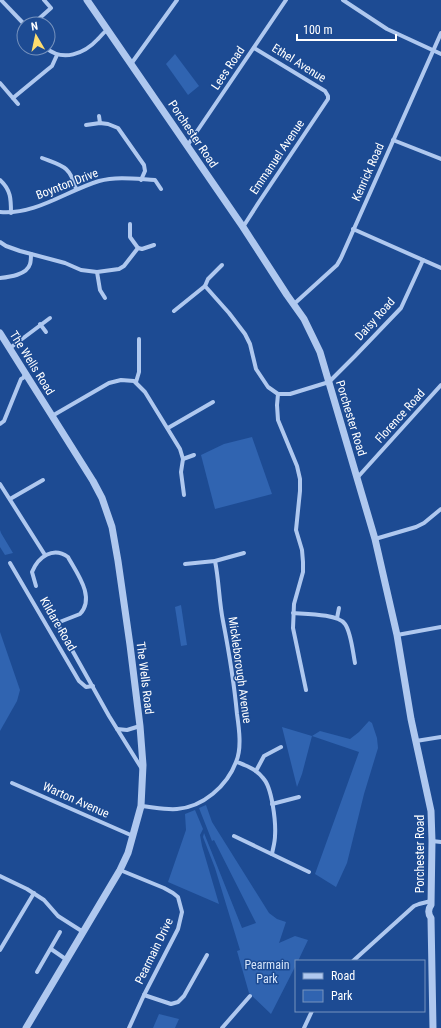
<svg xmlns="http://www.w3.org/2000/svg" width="441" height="1028" font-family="'Roboto Condensed',sans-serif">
	<rect width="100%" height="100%" fill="#1d4b93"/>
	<g fill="#3064b1">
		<path d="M175,54L199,86L188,95L166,64Z"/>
		<path d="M252,437L272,494L215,509L201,455L224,444Z"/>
		<path d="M0,530L1,533L13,553L5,555L0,547Z"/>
		<path d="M181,605L187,645L181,646L175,607Z"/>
		<path d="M0,632L20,690L17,701L0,731Z"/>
		<path d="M369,721L372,723L377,738L378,748L364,794L347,863L336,887L315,874L359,752L312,736L302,774L297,787L282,727L312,736L320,731L350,739L359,732Z"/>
		<path d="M206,805L212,822L269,913L277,919L286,922L279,943L295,936L308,940L298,961H296V965L271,1014L249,993L237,951L240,950L215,868L203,837L204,833L242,928L256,923L214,840L212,841L199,808Z"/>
		<path d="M195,810L203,829L200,835L202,846L219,904L168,882L186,830L185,814Z"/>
		<path d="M159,1014L179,1019L175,1028H153Z"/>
	</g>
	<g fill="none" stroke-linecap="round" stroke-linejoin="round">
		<g stroke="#afc8ef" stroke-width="4">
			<path d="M1,0L24,24"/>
			<path d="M343,0L387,29L441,54"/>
			<path d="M33,24L51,8L44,0"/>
			<path d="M46,48C63,62 84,54 98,39C101,36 103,33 107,30"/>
			<path d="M131,64L177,0"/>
			<path d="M0,83L18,104"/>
			<path d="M13,98L47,70L52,66L57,55"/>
			<path d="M99,116L100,123"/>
			<path d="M86,125L100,123L108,124L118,128L144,165L145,171L141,180"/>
			<path d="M393,140L441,159"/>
			<path d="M187,146L286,0"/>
			<path d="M42,158C63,166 70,166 76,189"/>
			<path d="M0,180C11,190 11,199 11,213"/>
			<path d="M0,212C36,215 66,191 99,181C117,176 137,179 155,180L161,189"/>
			<path d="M130,224V237L138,248"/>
			<path d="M243,227L259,202L328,99V96L325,91L254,48"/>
			<path d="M353,229L441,268"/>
			<path d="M0,242L6,246L20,251L65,263L81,270L97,272L119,269L124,266L138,248L142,249L154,245"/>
			<path d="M97,272L100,290L105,298"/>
			<path d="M0,278C9,277 27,275 30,264C31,261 31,257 31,254"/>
			<path d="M205,286L208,279L222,265"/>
			<path d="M294,304L337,265L341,258L441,33"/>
			<path d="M174,311L205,286L229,313L245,334L250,344L256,369L268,387L278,394H290L329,382L355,356L401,308L423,260"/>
			<path d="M40,324L46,332"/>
			<path d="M10,348L50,318"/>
			<path d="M136,382L139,372V339"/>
			<path d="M278,394L277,405L278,420L297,466L300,479V491L296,530L302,550L303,562V572L294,604L293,628L306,690"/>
			<path d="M52,416L109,383L121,380L134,381L145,392L180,449L183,459L181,472L184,495"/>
			<path d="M0,424L4,421L21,379L23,378L26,373"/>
			<path d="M168,428L213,402"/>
			<path d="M183,459L194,455"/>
			<path d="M357,478L441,385"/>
			<path d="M0,484L45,555"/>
			<path d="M10,499L43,480"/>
			<path d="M375,539L416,527L424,523L441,509"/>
			<path d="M10,563L79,681L86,687L93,686"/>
			<path d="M185,564L215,561L244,553"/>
			<path d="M36,586L32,572C38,557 53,546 68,557C76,572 96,597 80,614L57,623"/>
			<path d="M44,600L109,716L142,769"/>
			<path d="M293,613C306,614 338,614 345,624C351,632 353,653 355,663"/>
			<path d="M337,618L339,608"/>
			<path d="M397,635L441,627"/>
			<path d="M117,729L127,730L140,726"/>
			<path d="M416,741L441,737"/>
			<path d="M237,762C247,766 256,769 263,778C272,787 276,822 275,836C275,842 273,848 272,854"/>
			<path d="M256,771L264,756L281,747"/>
			<path d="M12,783L133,836"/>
			<path d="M272,804L299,797"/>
			<path d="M141,806C153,807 165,810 177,809C203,807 227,786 236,762C242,749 239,728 237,714C234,682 229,652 223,621C219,601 219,580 215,561"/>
			<path d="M234,836L309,872"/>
			<path d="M432,841L441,842"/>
			<path d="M120,870L164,888L173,893L178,897L182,912L178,929L144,995L129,1028"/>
			<path d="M0,876L27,889L44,900L58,916L80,930L84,931"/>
			<path d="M51,949L67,960"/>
			<path d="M0,950L34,893"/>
			<path d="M353,961L414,906L419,904L431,901"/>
			<path d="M37,972L60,932"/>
			<path d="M144,995L171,1004L178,1002L184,996L207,955"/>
			<path d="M222,1028L250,996"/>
			<path d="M304,1028L312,1011"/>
		</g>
		<g stroke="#afc8ef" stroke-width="7">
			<path d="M87,0L243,227L287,295L304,319L320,352L375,539L397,635L411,719L431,811L432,841L431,905C428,909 428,914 431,918L433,1028"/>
			<path d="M0,333L93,481L102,498L112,527L118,561L130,645L140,726L143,765L141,806L128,853L120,870L26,1028"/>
		</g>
	</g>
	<g text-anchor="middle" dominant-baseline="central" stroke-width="3" stroke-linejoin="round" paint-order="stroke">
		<g font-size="12" fill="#fff" stroke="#1d4b93">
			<text transform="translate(299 63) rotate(32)">Ethel Avenue</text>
			<text transform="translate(228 68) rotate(-56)">Lees Road</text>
			<text transform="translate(193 134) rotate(56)">Porchester Road</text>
			<text transform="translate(277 157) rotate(-56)">Emmanuel Avenue</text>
			<text transform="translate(368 172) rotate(-66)">Kenrick Road</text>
			<text transform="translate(67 184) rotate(-21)">Boynton Drive</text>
			<text transform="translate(375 319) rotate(-48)">Daisy Road</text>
			<text transform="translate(32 363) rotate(58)">The Wells Road</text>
			<text transform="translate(400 416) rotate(-48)">Florence Road</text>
			<text transform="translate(351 418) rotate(73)">Porchester Road</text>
			<text transform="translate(58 624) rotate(60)">Kildare Road</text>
			<text transform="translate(240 670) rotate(82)">Mickleborough Avenue</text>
			<text transform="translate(145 678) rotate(83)">The Wells Road</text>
			<text transform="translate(76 800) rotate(24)">Warton Avenue</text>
			<text transform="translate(420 854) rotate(-90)">Porchester Road</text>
			<text transform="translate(154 951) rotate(-64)">Pearmain Drive</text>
		</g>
		<g font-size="12" fill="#d5e4fa" stroke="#1d4b93">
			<text x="267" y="965">Pearmain<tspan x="267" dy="14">Park</tspan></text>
		</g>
	</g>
	<rect x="295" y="960" width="130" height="52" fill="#1d4b93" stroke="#7793be"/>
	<rect x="303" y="973" width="20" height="6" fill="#afc8ef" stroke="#7793be"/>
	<text x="331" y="980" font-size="12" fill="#ffffff">Road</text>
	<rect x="303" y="990" width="20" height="12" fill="#3064b1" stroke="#7793be"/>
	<text x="331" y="1000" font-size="12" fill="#ffffff">Park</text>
	<g transform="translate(36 36) rotate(351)"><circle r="19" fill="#1d4b93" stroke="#7793be"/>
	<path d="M0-3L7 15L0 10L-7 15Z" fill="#fedc6e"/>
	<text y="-6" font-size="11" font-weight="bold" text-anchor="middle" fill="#ffffff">N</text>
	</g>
	<path d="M297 34v6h99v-6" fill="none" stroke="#ffffff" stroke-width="2"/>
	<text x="303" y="34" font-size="12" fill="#ffffff" stroke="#1d4b93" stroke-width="3" paint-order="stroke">100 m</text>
</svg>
